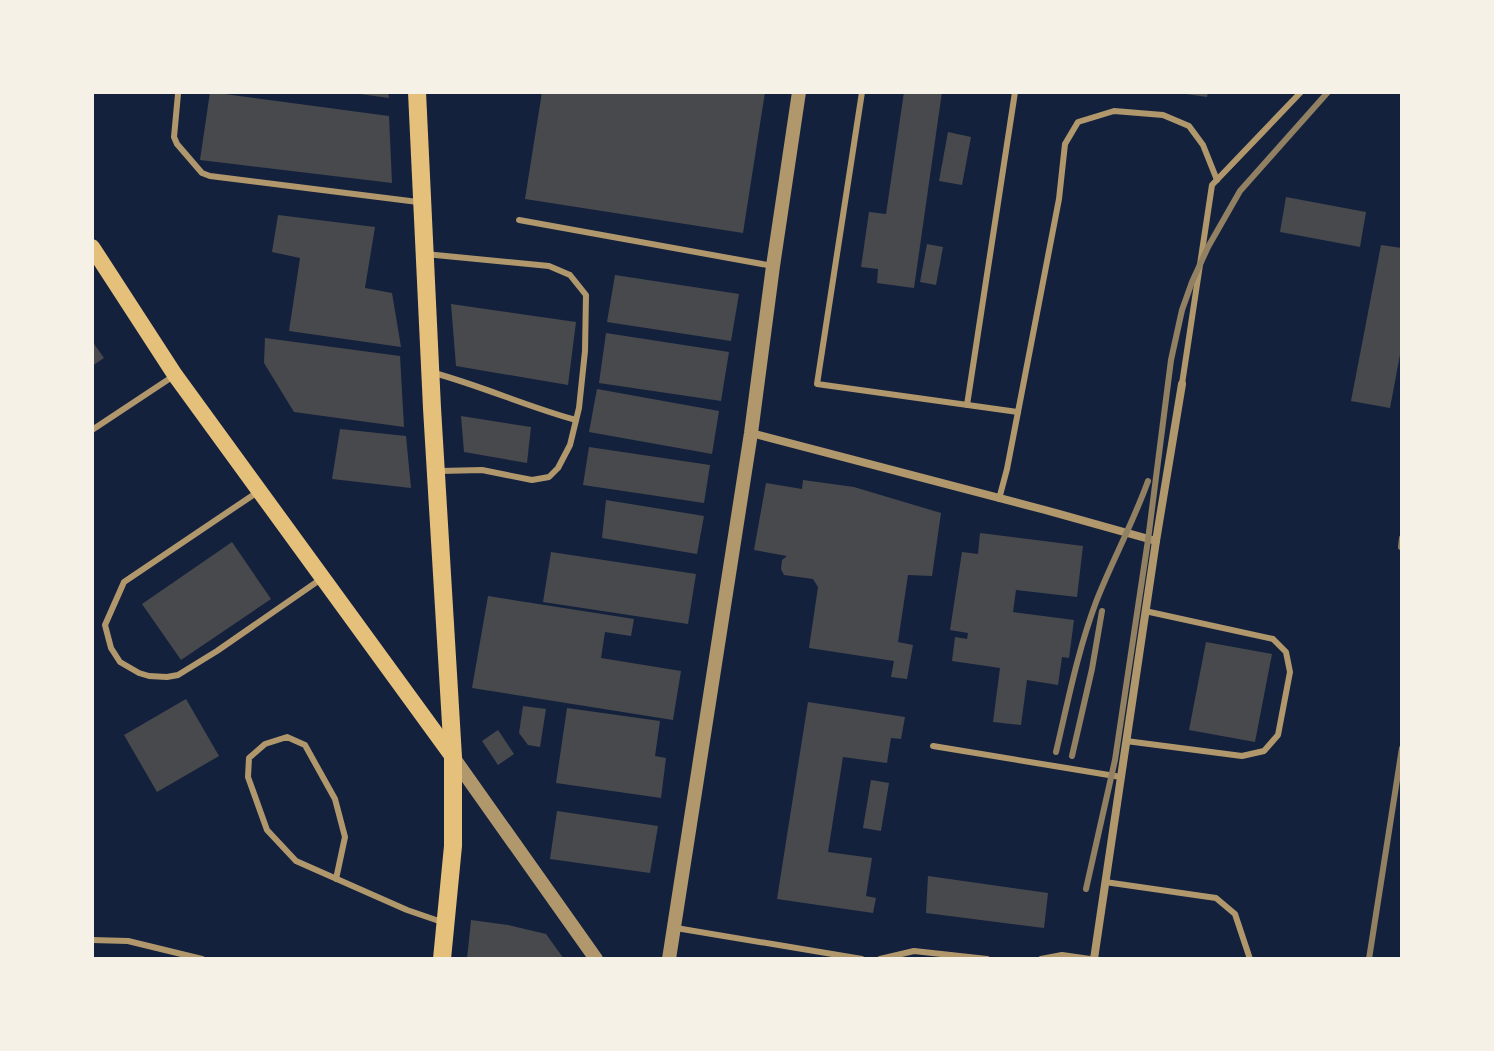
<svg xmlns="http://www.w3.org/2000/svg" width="1494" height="1051" font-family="'Space Grotesk',sans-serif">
	<rect width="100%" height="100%" fill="#14213d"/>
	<g fill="#48494c">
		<path d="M210,92L389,116L392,183L200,160Z"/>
		<path d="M360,92H388L389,98L360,94Z"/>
		<path d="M542,92H765L743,233L525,199Z"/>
		<path d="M904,92H942L914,288L877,283L878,269L861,267L869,212L886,214Z"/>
		<path d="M1186,92H1208L1207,97L1186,94Z"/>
		<path d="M948,132L971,137L962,185L939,181Z"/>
		<path d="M1286,197L1366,212L1360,247L1280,232Z"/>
		<path d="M278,215L375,227L365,288L392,293L401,347L289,331L300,258L272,252Z"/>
		<path d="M927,244L943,247L936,285L920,282Z"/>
		<path d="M1381,245L1402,248V344L1390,408L1351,401Z"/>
		<path d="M615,275L739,294L731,341L607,322Z"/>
		<path d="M451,304L576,322L568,385L456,366Z"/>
		<path d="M606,333L729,352L721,401L599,383Z"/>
		<path d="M265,338L400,356L404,427L294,412L264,363Z"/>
		<path d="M92,341L104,358L92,366Z"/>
		<path d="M597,389L719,411L712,454L589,432Z"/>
		<path d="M461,416L531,427L527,463L464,452Z"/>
		<path d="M340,429L406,436L411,488L332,479Z"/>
		<path d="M589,447L710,465L704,503L583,485Z"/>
		<path d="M803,480L854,487L941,513L932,576L908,575L898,642L913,645L907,679L891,677L894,661L809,648L818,587L813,579L784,575L781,569L782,560L787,556L754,550L766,483L802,489Z"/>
		<path d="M606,500L704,516L697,554L602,538Z"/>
		<path d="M980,533L1083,546L1077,597L1016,590L1013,612L1074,620L1069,658L1062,657L1058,685L1027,680L1021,725L993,722L1000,668L952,661L955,637L967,639L968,633L950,630L962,552L978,554Z"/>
		<path d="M232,542L271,599L181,660L142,604Z"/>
		<path d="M551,552L696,574L688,624L543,602Z"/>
		<path d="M488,596L634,619L631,636L605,632L601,658L681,671L673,720L472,688Z"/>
		<path d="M1206,642L1272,654L1255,742L1189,730Z"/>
		<path d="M186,699L219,756L157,792L124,735Z"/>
		<path d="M808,702L905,717L901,739L891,738L887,763L843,757L828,852L872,858L866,896L876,898L873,913L777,899Z"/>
		<path d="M523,706L546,709L540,747L528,745L519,733Z"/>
		<path d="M567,708L660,721L655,756L666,758L661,798L556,783Z"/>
		<path d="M498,730L514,754L498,765L482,741Z"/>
		<path d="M871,780L889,783L881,831L863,828Z"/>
		<path d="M557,811L658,826L650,873L550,859Z"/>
		<path d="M928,876L1048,893L1044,928L926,913Z"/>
		<path d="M471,920L508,925L546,934L564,959H467Z"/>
	</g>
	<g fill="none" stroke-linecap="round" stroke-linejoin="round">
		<g stroke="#b1986c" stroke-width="6">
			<path d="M862,92L817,384L1018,412"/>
			<path d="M178,94L174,137L177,144L202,173L210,176L418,202"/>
			<path d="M519,220L773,266"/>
			<path d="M425,254L549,266L570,275L586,295L585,351L579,408L570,445L558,468L549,477L532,480L482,470L440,471"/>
			<path d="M434,373C482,386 528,407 576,420"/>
			<path d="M1182,384L1212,185L1301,92"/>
			<path d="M967,405L1015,92"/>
			<path d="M92,430L172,377"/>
			<path d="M259,491L124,582L105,625L111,648L120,662L139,673L149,676L167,677L178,675L217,651L321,579"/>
			<path d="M999,499L1007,469L1059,199L1065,144L1078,122L1114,111L1163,115L1189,126L1203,145L1217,180"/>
			<path d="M1126,741L1242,756L1264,751L1278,735L1290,672L1286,652L1273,639L1145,611"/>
			<path d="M933,746L1121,777"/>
			<path d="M336,879L345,837L335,799L305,745L287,737L265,744L249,758L248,777L267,830L296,861L407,910L442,922"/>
			<path d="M1105,882L1216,898L1235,914L1250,959"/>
			<path d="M676,928L862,959"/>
			<path d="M92,940L128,941L202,959"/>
			<path d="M880,959L914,951L987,959"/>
			<path d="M1041,959L1062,955L1090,959"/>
		</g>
		<g stroke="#b1986c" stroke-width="8">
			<path d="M751,433L1045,510L1156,541"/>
			<path d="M1094,959L1156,541L1182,384"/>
		</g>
		<g stroke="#b1986c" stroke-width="14">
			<path d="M453,757L596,959"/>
			<path d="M669,959L751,433L773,266L799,92"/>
		</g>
		<path stroke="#e5c07b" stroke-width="16" d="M92,247L175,375L453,757"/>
		<path stroke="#e5c07b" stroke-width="18" d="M417,92L432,408L453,757V846L442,959"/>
		<g stroke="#918062" stroke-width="6">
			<path d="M1401,547L1402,538"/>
			<path d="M1056,752C1068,701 1078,650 1096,602C1112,561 1133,523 1148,481"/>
			<path d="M1072,756L1092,669L1102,611"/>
			<path d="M1086,889L1115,760L1148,540L1171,360L1182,310L1192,282L1208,247L1240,191L1328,92"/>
			<path d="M1369,959L1402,748"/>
		</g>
	</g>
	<rect width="1494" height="1051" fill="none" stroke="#f6f1e7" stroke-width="188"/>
</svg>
